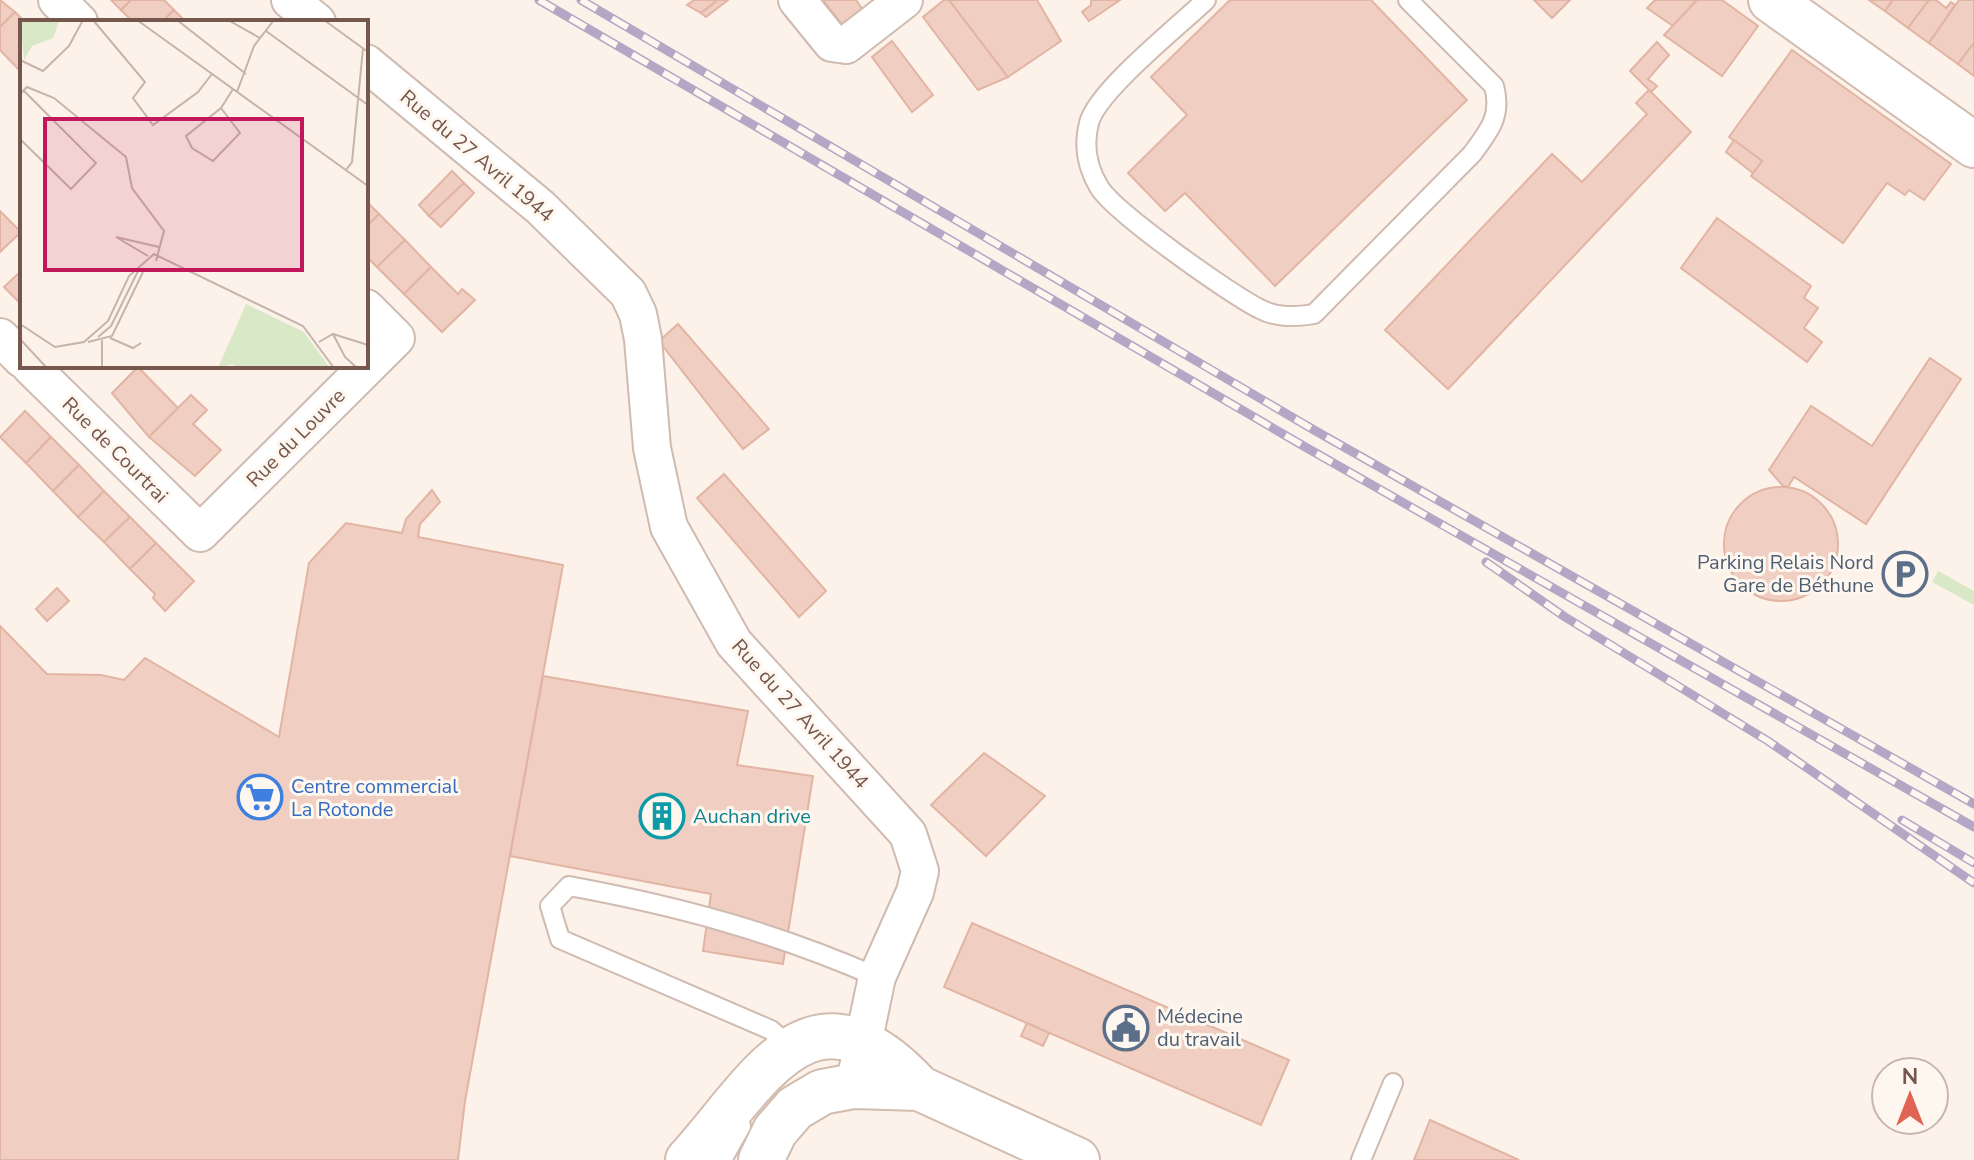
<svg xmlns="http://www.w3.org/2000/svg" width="1974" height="1160" font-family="'Nunito Sans',sans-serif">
	<rect width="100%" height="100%" fill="#fcf2e9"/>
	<path fill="#d9e9c7" d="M1938,571L1974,591V605L1932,582Z"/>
	<g fill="#f0cfc2" stroke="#e2b4a3" stroke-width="2">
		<path d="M0,0L15,12L0,27Z"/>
		<path d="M111,0H131L121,10Z"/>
		<path d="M131,0H164L174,10L162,22H133L121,10Z"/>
		<path d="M694,0H718L701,13L687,5Z"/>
		<path d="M718,0H728L706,17L701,13Z"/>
		<path d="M823,0H856L863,10L843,26Z"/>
		<path d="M944,0H949L1008,77L978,90L923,17Z"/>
		<path d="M949,0H1037L1061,41L1008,77Z"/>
		<path d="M1091,0H1120L1089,21L1082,12L1091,5Z"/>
		<path d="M1230,0H1371L1467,100L1275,286L1185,193L1165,211L1128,173L1187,115L1151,77Z"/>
		<path d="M1534,0H1570L1552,18Z"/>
		<path d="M1655,0H1697L1673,26L1647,8Z"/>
		<path d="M1697,0H1722L1758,26L1722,76L1664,35Z"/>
		<path d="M1869,0H1893L1885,11Z"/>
		<path d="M1893,0H1929L1908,28L1885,11Z"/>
		<path d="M1929,0H1936L1946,8L1951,2L1955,5L1929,43L1908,28Z"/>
		<path d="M1959,0H1974V43L1958,64L1929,43Z"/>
		<path d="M174,10L186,22H162Z"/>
		<path d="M15,12L25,22L22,73L0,50V27Z"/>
		<path d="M892,41L933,95L912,112L872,57Z"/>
		<path d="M1657,42L1669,55L1648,79L1657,86L1651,92L1630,71Z"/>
		<path d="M1974,43V76L1958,64Z"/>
		<path d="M1792,50L1951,164L1924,200L1909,190L1905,195L1887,183L1843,243L1751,176L1762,161L1729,137Z"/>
		<path d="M1649,90L1691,132L1448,389L1385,330L1552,154L1582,182L1647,114L1636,103Z"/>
		<path d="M1734,140L1762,161L1753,173L1726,152Z"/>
		<path d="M452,171L464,183L429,216L419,205Z"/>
		<path d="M464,183L474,193L441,227L429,216Z"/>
		<path d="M366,201L379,214L366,227Z"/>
		<path d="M0,211L21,232L0,252Z"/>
		<path d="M379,214L405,240L377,267L366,256V227Z"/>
		<path d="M1717,218L1811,286L1804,298L1818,308L1804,328L1822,342L1807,362L1681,268Z"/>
		<path d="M405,240L431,267L404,294L377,267Z"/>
		<path d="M431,267L458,294L462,289L475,300L442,332L404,294Z"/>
		<path d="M22,270V305L4,287Z"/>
		<path d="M678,324L769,429L743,449L659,341Z"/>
		<path d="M1930,358L1961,379L1866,524L1794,477L1788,487L1783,486L1769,470L1811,406L1872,446Z"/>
		<path d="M138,367L178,408L149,437L112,393Z"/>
		<path d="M191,395L207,410L193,424L221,450L195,476L149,437Z"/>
		<path d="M25,411L51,437L26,463L0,437Z"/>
		<path d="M51,437L79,465L53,491L26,463Z"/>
		<path d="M79,465L104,491L78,517L53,491Z"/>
		<path d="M724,474L826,591L799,617L697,498Z"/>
		<circle cx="1781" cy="544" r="57"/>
		<path d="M432,490L440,502L420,524L418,537L563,565L465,1101L458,1160H0V626L47,674L101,675L124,680L145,658L279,737L309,563L346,523L402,533L406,519Z"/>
		<path d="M104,491L130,517L104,542L78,517Z"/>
		<path d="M130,517L156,543L130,569L104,542Z"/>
		<path d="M156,543L194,581L165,611L153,598L155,594L130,569Z"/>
		<path d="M57,588L69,601L47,621L36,609Z"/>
		<path d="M543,676L748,711L737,765L813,776L783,964L703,951L711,894L510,856Z"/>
		<path d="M984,753L1045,796L986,856L931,805Z"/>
		<path d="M972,923L1289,1060L1261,1125L944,987Z"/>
		<path d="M1027,1023L1049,1033L1043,1046L1021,1036Z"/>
		<path d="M1430,1120L1519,1160H1414Z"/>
	</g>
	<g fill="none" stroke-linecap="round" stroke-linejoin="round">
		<g stroke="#cfbbb1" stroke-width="22">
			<g id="lane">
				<path d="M1206,0C1179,26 1097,91 1089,123C1083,146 1087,167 1099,187C1114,212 1231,295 1260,309C1277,318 1295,317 1314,314L1472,154C1490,130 1502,115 1494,86L1408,0"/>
				<path d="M790,1047L771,1030L560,939L550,906L569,886C678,906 774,932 877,977"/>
				<path d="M722,1160L741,1126"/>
				<path d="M1361,1160L1393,1083"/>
			</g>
		</g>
		<g stroke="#cfbbb1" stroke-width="40">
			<g id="street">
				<path d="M57,0L79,22"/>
				<path d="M290,0L317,22"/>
				<path d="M797,0L832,43L846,45L904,0"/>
				<path d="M366,63L540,207L628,293L638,314L643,339L652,448L669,527L734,643L908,834L920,871L915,892L877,977L857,1072"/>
				<path d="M0,337L22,359"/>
				<path d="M30,366L200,533L396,338L366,308"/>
			</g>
		</g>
		<g stroke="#d2bbaf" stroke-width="48">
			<g id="secondary">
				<path d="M1771,0L1974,145"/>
				<path d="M688,1160C759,1082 811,969 919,1088"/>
				<path d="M761,1160L775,1131L795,1108L822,1092L854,1086L919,1088L1077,1160"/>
			</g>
		</g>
		<use href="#lane" stroke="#fff" stroke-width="18"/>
		<use href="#street" stroke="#fff" stroke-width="36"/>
		<use href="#secondary" stroke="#fff" stroke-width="44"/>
		<g stroke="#b4a7c6" stroke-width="9">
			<g id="rail">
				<path d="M539,0L1307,448L1974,827"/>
				<path d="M581,0L1314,430L1974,804"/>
				<path d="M1486,562L1565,617L1768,741L1974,883"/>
				<path d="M1902,820L1974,863"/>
			</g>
		</g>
		<use href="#rail" stroke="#fef7ef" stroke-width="6" stroke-dasharray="18" stroke-linecap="butt"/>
	</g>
	<defs>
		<g id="parking-ring" transform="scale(2.3)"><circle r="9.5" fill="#fef7ef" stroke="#5c6f8a" stroke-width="1.5"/><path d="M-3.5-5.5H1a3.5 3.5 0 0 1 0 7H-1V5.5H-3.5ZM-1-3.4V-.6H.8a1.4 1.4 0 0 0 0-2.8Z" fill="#5c6f8a"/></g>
		<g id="supermarket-ring" transform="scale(2.3)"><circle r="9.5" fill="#fef7ef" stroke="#3f7fe0" stroke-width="1.5"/><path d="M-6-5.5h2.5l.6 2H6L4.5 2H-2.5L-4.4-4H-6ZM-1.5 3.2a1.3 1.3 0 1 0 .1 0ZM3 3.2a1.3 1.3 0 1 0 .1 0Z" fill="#3f7fe0"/></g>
		<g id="building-ring" transform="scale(2.3)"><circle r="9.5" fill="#fef7ef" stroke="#0f9aa8" stroke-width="1.5"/><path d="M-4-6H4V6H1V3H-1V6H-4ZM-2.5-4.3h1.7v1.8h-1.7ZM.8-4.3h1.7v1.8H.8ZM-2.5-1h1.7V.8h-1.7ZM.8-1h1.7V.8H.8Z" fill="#0f9aa8"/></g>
		<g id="civic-ring" transform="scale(2.3)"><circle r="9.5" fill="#fef7ef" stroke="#5c6f8a" stroke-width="1.5"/><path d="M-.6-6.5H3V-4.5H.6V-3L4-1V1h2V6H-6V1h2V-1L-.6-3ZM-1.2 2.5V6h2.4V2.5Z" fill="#5c6f8a"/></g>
	</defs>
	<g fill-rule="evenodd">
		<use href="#parking-ring" x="1905" y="574"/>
		<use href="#supermarket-ring" x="260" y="797"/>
		<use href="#building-ring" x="662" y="816"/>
		<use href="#civic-ring" x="1126" y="1028"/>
	</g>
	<g text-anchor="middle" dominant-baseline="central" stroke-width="6" stroke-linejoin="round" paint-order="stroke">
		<g font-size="20" fill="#75574d" stroke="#fef7ef">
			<text transform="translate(477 156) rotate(40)">Rue du 27 Avril 1944</text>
			<text transform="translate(296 438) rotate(-45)">Rue du Louvre</text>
			<text transform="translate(115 450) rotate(45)">Rue de Courtrai</text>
			<text transform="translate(800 714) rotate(48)">Rue du 27 Avril 1944</text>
		</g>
		<g font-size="20" fill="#4e5e75" stroke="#fef7ef" text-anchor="end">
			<text x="1874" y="562">Parking Relais Nord<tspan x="1874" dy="23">Gare de Béthune</tspan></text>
			<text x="1157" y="1016" text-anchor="start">Médecine<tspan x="1157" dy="23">du travail</tspan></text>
		</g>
		<g font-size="20" fill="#366cbe" stroke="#fef7ef" text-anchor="start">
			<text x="291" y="786">Centre commercial<tspan x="291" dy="23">La Rotonde</tspan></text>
		</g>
		<g font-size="20" fill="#0d838f" stroke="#fef7ef" text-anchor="start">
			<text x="693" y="816">Auchan drive</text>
		</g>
	</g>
	<g transform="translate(20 20)">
		<rect width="348" height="348" fill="#fcf2e9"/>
		<path d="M0,0L39,2L33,18L12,26L4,40ZM226,284L284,312L310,348H215L213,344L198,348Z" fill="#d9e9c7"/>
		<path fill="none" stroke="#c6b4ab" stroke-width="2" d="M73,0L125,62L113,78L133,105L178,72L192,54M117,0L348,166M157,0L226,54M208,0L240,18M304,0L348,32M246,11L348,85M0,40L23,51L49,26L63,0M217,72L234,26L254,0M0,74L7,67L34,78L106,137L112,168L144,211L136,241M201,88L220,113L193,141L172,128L166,116L201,88L213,69M0,119L51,169L76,143L3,70M326,150L332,142L343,28M128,236L96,217L139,227M0,304L35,327L64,322L88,301L109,256L134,234L283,306L314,348M313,314L348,325M78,317L91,306L119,249M90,318L113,328L121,323M0,319L26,347M68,322L92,316L123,252M299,322L313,314L325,337L337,348M82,348V320"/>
		<path fill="#c2185b" fill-opacity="0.15" stroke="#c2185b" stroke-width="4" d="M25,99H282V250H25Z"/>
		<rect width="348" height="348" fill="none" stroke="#75574d" stroke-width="4"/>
	</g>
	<g transform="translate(1910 1096)"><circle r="38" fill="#fef7ef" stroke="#c7b7ae" stroke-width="2"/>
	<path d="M0-6L14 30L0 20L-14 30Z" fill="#e06354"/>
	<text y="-12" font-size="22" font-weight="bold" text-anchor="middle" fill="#75574d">N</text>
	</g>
</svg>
